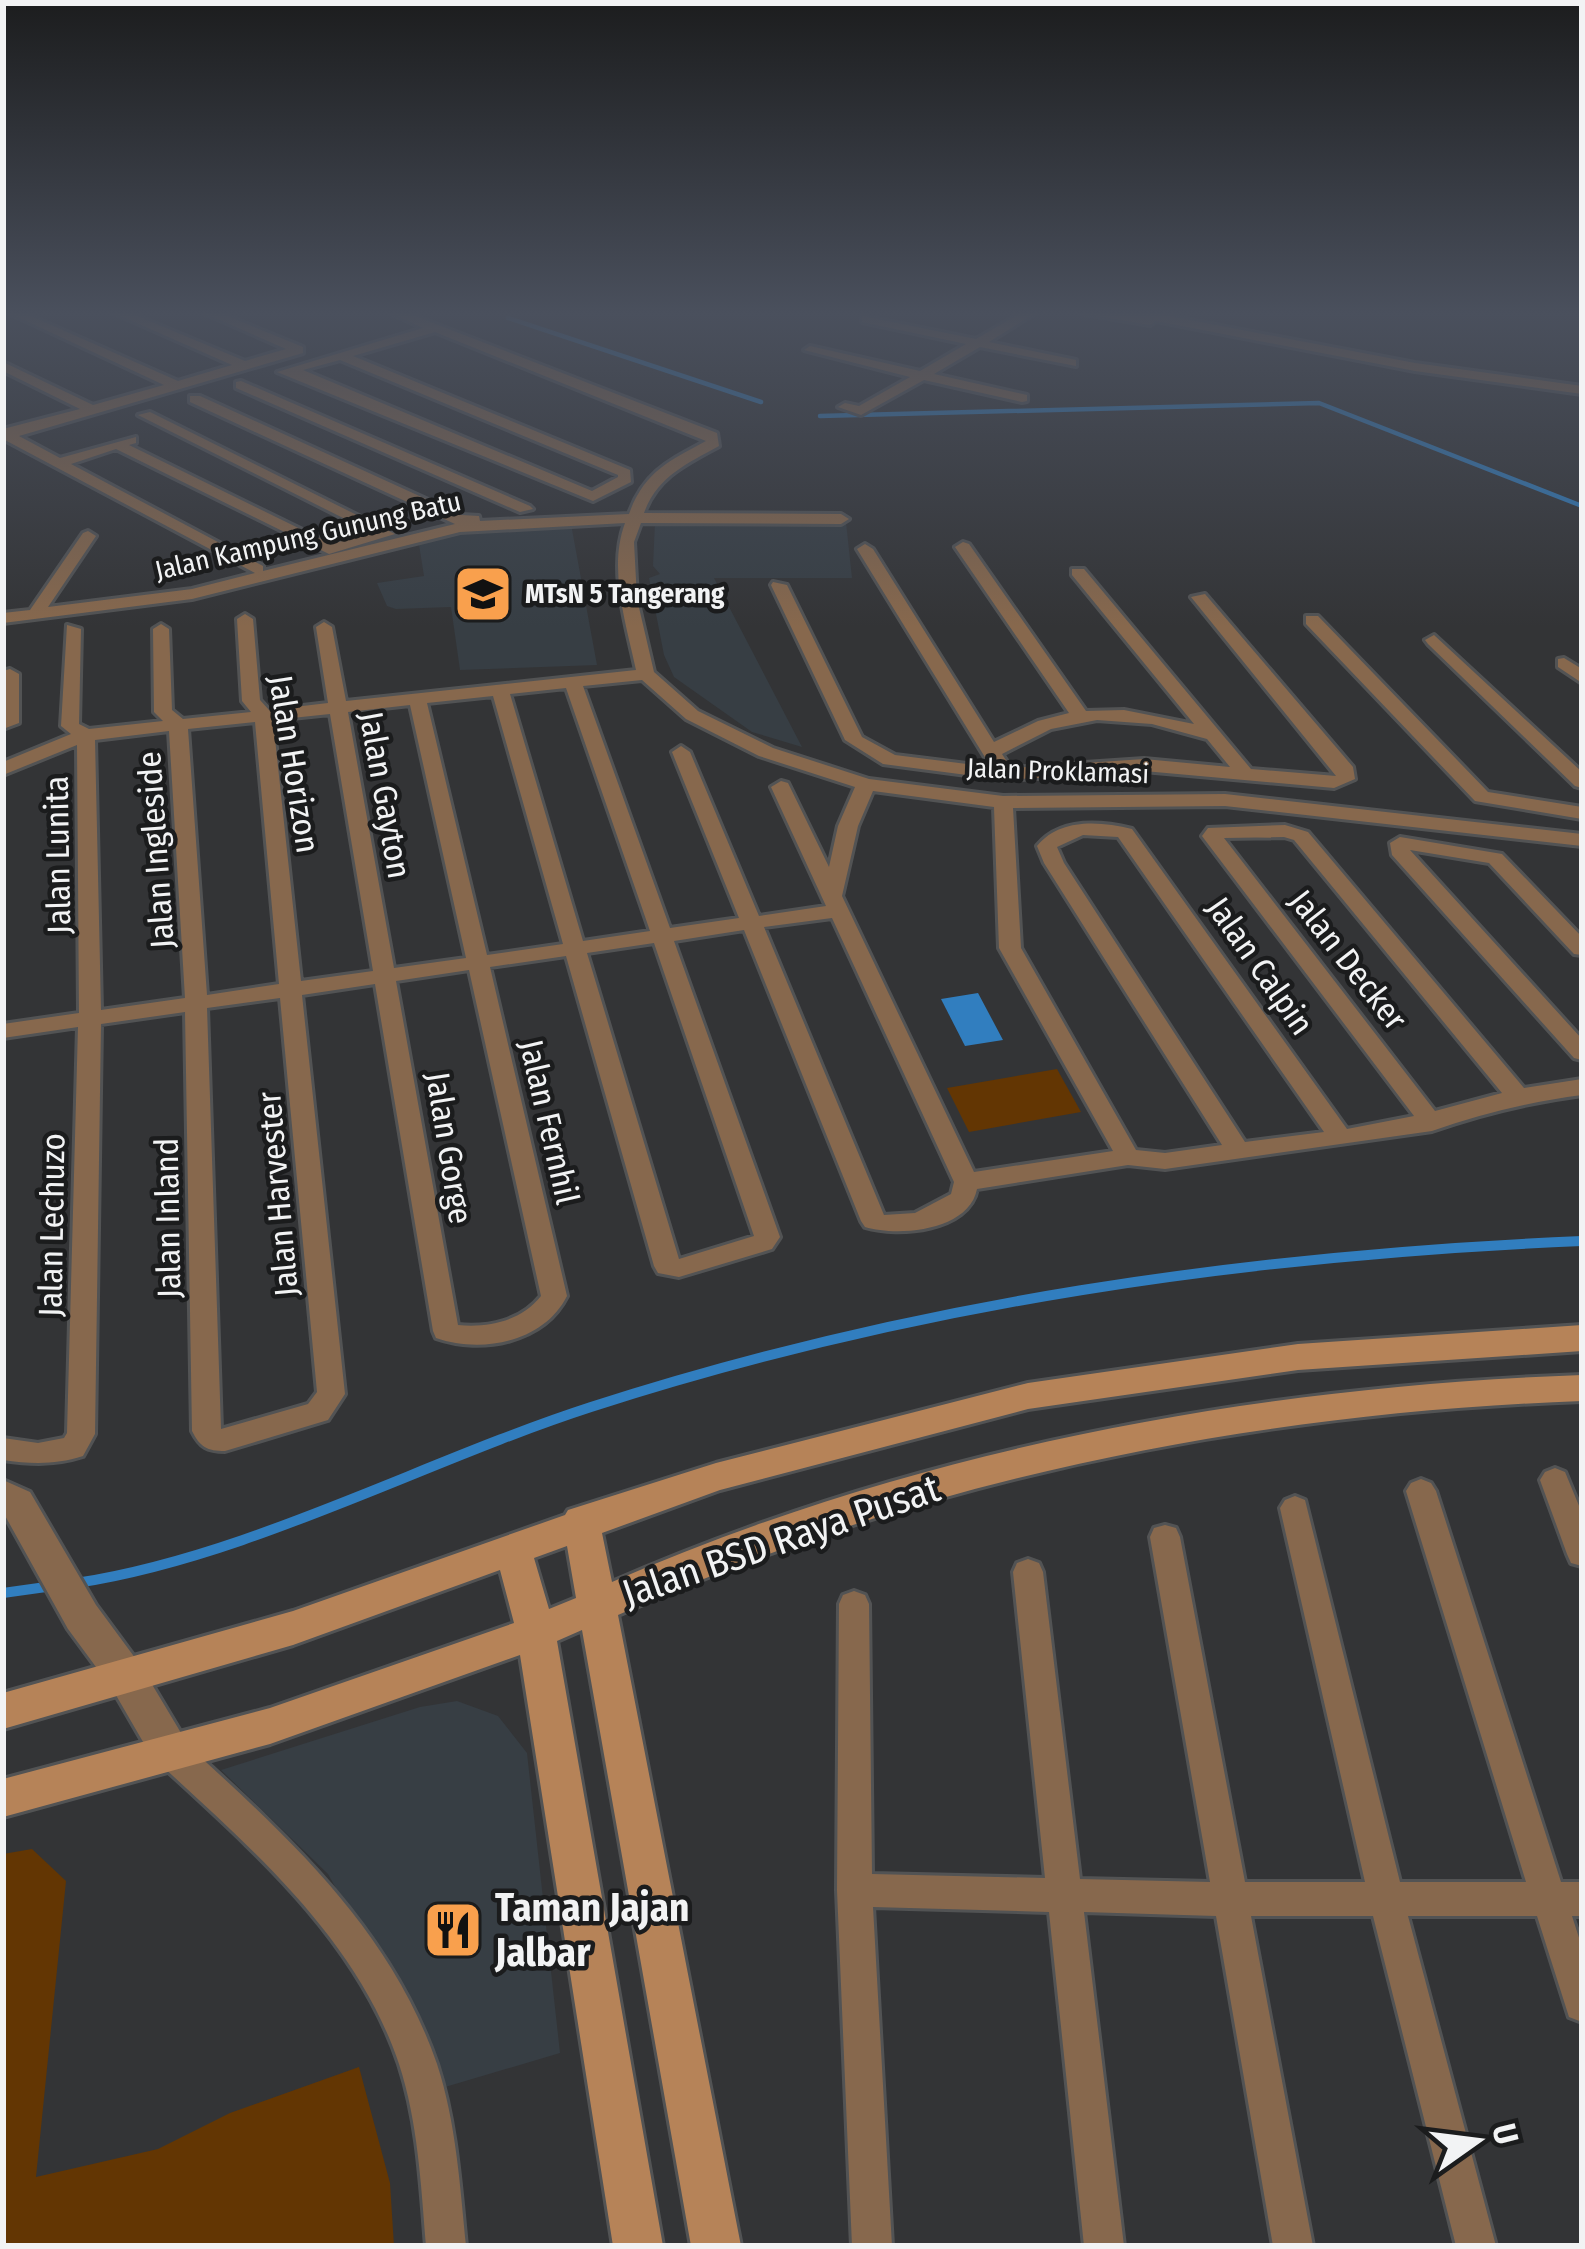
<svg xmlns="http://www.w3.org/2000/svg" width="1585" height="2249" font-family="'Fira Sans Condensed',sans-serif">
	<rect width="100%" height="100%" fill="#333436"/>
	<g fill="#373e44">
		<path d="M655,522H846L852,578H714L802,747L752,732L674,677L664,655L649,578L660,574L653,566Z"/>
		<path d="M571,524L597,665L460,670L451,607L396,609L387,606L377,583L424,576L418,538Z"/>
		<path d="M457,1701L498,1716L527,1753L560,2053L435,2090L391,1987L328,1874L221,1770L420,1707Z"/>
	</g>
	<g fill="#633603">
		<path d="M1057,1069L1081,1112L969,1132L947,1088Z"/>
		<path d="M32,1849L66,1881L36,2177L158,2149L230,2113L359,2067L390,2183L394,2246H3V1854Z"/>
	</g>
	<path fill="#317ebf" d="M978,993L1003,1040L965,1046L941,999Z"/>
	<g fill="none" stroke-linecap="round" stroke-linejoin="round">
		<g stroke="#317ebf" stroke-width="4.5">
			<path d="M508,318L761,402"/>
			<path d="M820,416L1319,403L1582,506"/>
		</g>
		<g stroke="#317ebf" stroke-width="10">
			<path d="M76,1583C248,1557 424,1461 591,1407C913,1303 1245,1255 1582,1241"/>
			<path d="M3,1593L53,1586"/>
		</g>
		<g stroke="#525354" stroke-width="6">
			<g id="minor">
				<path d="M9,313H24L178,381L232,365L114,313H130L245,361L286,349L204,313H220L303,347V353L19,436L60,458L136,437V443L129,445L331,544L373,533L138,415L150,412L395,534L329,554L116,449L71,464L263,566V571L455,524L190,402V396H200L461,515L479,516L480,521L629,514C644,472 669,461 706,441L435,332L353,356L630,470L631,482L593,501L277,372L423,328L391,313H407L717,433L719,446C686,464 657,477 644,513L841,514L849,519L841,524L641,523L634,542L637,599L654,672L698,711L773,748L869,779L1003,796L1225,794L1582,834V846L1225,806L1013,808L1021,948L1136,1150L1165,1153L1222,1145L1044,863L1037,846C1060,818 1099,821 1132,829L1347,1129L1414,1116L1205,840L1202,836L1208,828L1285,825L1308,832L1524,1088L1582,1079V1095C1529,1102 1480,1114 1432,1131L1165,1169L1128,1165L977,1189C969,1231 898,1237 865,1227L861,1221L744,930L674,941L780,1237L772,1249L679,1277L658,1273L654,1266L566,956L490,967L567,1296C544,1342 482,1354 436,1338L433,1331L375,984L302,995L345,1394L328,1420L225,1451C207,1451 200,1447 192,1431L185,1012L101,1024L95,1434L83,1456C55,1465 31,1464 3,1460V1438L38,1443L64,1438L67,1433L78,1027L3,1038V1024L79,1013L77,745L3,775V762L71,734L61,726L67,625L81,629L79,724L89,729L163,721L154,712L153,629L161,624L169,629L172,710L183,719L251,712L242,701L237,619L245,614L253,619L260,700L269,710L328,703L316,627L324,622L332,627L346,701L636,670C626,623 608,569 625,523L460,532L192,599L3,623V613L30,610L83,533L88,531L96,536L48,607L192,589L255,573L3,439V429L80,409L3,371V362L93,405L164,385ZM340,360L618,475V477L592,491L303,370ZM642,680L686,719L759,756L855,787L838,826L829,867L788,783L781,781L771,787L826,906L759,916L690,752L681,746L672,752L739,918L670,928L583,686ZM566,688L650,931L583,941L510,694ZM493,696L563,944L487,955L427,703ZM410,705L466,958L394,968L348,712ZM330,714L373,971L301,981L273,720ZM255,722L279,984L207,995L188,729ZM169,731L185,998L101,1010L95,740ZM873,791L994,807L999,948L1113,1151L974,1172L842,896L858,826ZM1083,835L1118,837L1324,1132L1245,1142L1064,863L1057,847ZM1284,837L1294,840L1502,1093L1435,1111L1224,838ZM832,918L954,1182L951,1194L915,1213L884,1215L764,927ZM654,943L754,1236L679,1259L587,953ZM469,970L541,1296C521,1321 489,1328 458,1325L396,981ZM280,998L317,1392L308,1404L221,1429L207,1008Z"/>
				<path d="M1021,313H1035L989,342L1076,360V366L980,347L934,374L1027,395V401L1022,402L924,380L861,415L838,407L845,403L859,406L910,377L804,350L810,346L920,371L966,344L862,322V316L976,339Z"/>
				<path d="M1080,313H1153L1415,363L1582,386V394L1415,371L1156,321L1150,325Z"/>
				<path d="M241,381L530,506L533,509L520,512L236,388V382Z"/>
				<path d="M963,542L969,544L1086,711L1124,710L1194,724L1072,575V569H1084L1251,769L1336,776L1191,597L1205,594L1353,767L1355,779L1334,788L1144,771L1005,780L883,764L845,740L771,585L773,582L787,585L862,737L895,755L991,767L857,549L865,544L873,549L994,742L1038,721L1069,713L955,547ZM1097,720L1152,724L1207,739L1230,767L1144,759L1011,768L1002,754L1051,729Z"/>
				<path d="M1306,616H1318L1488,792L1582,807V819L1475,801L1306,624Z"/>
				<path d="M1434,635L1582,772V788L1575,786L1428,644L1425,640Z"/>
				<path d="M1564,658L1582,669V683L1558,667V659Z"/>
				<path d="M10,669L19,674V723L3,729V671Z"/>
				<path d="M1400,837L1502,854L1582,937V955L1574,954L1489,863L1410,850L1582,1039V1060L1574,1058L1392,855L1390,843Z"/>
				<path d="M1555,1468L1565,1472L1582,1513V1566L1571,1563L1567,1554L1540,1480L1545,1472Z"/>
				<path d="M1421,1479L1431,1483L1436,1491L1561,1882H1582V1916H1572L1582,1947V2022L1569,2017L1537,1916H1408L1496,2246H1456L1373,1916H1251L1313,2246H1273L1216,1916L1084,1912L1124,2246H1084L1049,1912L873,1907L892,2246H852L837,1890L839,1604L843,1595L854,1591L865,1595L869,1604L872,1874L1045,1878L1013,1572L1017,1563L1028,1559L1039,1563L1043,1572L1080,1879L1210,1882L1150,1537L1154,1528L1165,1525L1176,1528L1180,1537L1245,1882H1365L1280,1508L1285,1500L1295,1496L1305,1500L1400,1882H1526L1406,1491L1411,1483Z"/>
				<path d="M172,1738L184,1742C287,1836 390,1928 437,2064C456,2122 460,2186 466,2246H426C421,2185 418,2122 399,2064C357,1939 253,1850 160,1764L155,1753L160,1742Z"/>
			</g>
		</g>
		<g stroke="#525354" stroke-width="6">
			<path id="tertiary" d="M3,1480L30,1492L96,1605L141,1666L193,1753L187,1766L172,1772L157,1766L113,1690L68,1629L3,1512Z"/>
		</g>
		<g stroke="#525354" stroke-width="6">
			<path id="secondary" d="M1582,1325V1351L1298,1370L1028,1409L720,1490L602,1533L612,1582C917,1449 1251,1387 1582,1375V1401C1250,1413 922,1479 618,1615L741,2246H691L582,1630L557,1641L663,2246H613L520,1655L270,1744L3,1817V1779L270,1708L514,1623L500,1570L293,1645L3,1729V1693L293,1611L565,1515L568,1510L716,1463L1028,1383L1298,1344ZM567,1546L576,1598L549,1609L534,1558Z"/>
		</g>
		<use href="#minor" fill="#87684d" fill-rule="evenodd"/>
		<use href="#tertiary" fill="#87684d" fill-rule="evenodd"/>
		<use href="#secondary" fill="#b68358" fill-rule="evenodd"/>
	</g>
	<linearGradient id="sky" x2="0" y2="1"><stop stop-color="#1c1d1e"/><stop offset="0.5" stop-color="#4a505d"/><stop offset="1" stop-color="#4a505d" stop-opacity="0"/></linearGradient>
	<rect width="1585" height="627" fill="url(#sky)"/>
	<defs>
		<g id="school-square" transform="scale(3)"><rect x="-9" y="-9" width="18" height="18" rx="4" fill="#f9a04d" stroke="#1b1c1d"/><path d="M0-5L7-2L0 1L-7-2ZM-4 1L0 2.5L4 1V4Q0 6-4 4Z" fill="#111"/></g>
		<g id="restaurant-square" transform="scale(3)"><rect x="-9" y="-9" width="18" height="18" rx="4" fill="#f9a04d" stroke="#1b1c1d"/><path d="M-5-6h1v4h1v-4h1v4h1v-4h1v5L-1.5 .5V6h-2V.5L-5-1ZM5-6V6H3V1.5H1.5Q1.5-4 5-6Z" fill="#111"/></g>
	</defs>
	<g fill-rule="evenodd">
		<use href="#school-square" x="483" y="594"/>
		<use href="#restaurant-square" x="453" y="1930"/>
	</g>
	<g text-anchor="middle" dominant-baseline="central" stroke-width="9" stroke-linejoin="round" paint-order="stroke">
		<g font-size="27" fill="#f2f3f4" stroke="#1b1c1d">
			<text transform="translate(308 536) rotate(-13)">Jalan Kampung Gunung Batu</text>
			<text transform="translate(1058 771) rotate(2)">Jalan Proklamasi</text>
		</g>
		<g font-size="27" font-weight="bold" fill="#f2f3f4" stroke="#1b1c1d" text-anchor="start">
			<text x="525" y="594">MTsN 5 Tangerang</text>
		</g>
		<g font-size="33" fill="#f2f3f4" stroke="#1b1c1d">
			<text transform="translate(294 764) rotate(81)">Jalan Horizon</text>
			<text transform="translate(385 795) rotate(80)">Jalan Gayton</text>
			<text transform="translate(156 850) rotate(-94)">Jalan Ingleside</text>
			<text transform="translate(58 855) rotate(-91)">Jalan Lunita</text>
			<text transform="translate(1348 960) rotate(52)">Jalan Decker</text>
			<text transform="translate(1260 966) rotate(55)">Jalan Calpin</text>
			<text transform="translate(549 1122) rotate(77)">Jalan Fernhil</text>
			<text transform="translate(449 1148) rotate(81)">Jalan Gorge</text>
			<text transform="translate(278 1194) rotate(-95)">Jalan Harvester</text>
			<text transform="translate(168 1218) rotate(-91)">Jalan Inland</text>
			<text transform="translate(52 1225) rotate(-89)">Jalan Lechuzo</text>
		</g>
		<g font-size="39" fill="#f2f3f4" stroke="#1b1c1d">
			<text transform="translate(781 1541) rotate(-19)">Jalan BSD Raya Pusat</text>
		</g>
		<g font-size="39" font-weight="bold" fill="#f2f3f4" stroke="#1b1c1d" text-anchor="start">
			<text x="495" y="1908">Taman Jajan<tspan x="495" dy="45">Jalbar</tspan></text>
		</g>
	</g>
	<rect width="1585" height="2249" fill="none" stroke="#f2f3f4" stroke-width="12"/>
	<g transform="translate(1477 2141) rotate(76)" stroke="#1b1c1d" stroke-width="9" paint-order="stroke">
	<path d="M0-9L21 45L0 30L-21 45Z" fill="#f2f3f4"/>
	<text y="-18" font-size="33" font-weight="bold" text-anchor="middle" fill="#f2f3f4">U</text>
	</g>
</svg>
